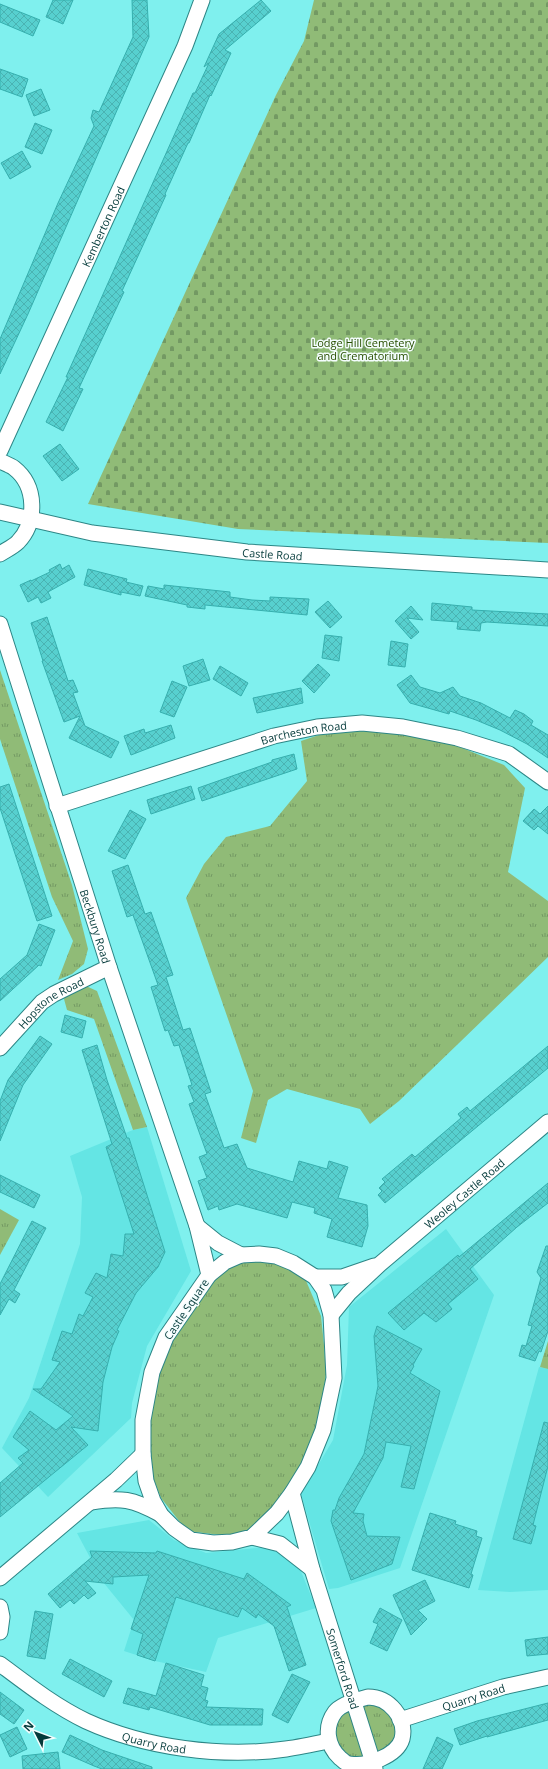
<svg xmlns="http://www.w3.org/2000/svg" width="548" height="1769" font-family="'Open Sans',sans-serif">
	<defs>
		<pattern id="grass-tufts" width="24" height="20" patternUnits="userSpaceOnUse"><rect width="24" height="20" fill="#90bb77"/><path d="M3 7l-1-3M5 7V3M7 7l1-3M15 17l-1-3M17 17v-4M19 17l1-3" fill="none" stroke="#739963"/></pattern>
		<pattern id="cemetery-stones" width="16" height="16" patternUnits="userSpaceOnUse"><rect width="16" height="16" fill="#90bb77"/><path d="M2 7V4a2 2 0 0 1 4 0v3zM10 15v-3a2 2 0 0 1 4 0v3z" fill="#739963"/></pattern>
		<pattern id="building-cross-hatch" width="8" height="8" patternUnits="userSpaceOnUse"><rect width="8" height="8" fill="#57d0cf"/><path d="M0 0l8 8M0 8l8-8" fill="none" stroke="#4ab3b2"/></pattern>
	</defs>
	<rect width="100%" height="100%" fill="#7ff0ee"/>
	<g fill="#64e5e4">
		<path d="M147,1127L191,1271L147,1346L132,1403L131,1418L48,1497L2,1448L29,1398L80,1244L82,1197L70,1156L133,1130Z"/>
		<path d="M446,1229L494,1295L400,1568L338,1588L329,1589L301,1494L333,1440L347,1365L349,1307Z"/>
		<path d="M539,1367L548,1369V1590L510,1592L478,1590Z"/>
		<path d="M149,1520L174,1540L206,1553L267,1547L298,1564L316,1608L218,1638L206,1672L155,1661L124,1651L134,1620L103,1582L77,1533Z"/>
	</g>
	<g fill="url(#grass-tufts)">
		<path d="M0,670L72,885L88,949L84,964L72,974L58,980L73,941L52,897L0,739Z"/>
		<path d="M362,731L403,734L455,745L504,765L525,788L508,872L548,901V957L399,1101L370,1124L360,1109L287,1089L268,1100L256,1143L241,1138L253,1091L186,898L204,864L226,837L270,826L307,781L301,741L319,735Z"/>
		<path d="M86,986L97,991L147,1127L133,1130L94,1019L67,1010L64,999L65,997Z"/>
		<path d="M0,1209L19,1220L0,1255Z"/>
		<path d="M259,1256L304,1276L321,1316L324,1345L326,1374L319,1422L305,1463L278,1502L251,1533L221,1535L187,1531L161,1498L144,1454L153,1373L201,1290L242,1258Z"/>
		<path d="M548,1341V1369L540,1367Z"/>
		<path d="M369,1698L395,1712L401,1737L376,1757L357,1703Z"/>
		<path d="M351,1707L372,1762H348L333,1742L336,1713Z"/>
	</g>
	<path fill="url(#cemetery-stones)" d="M314,0H548V543L238,529L88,504L276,95L304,41Z"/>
	<g fill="url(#building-cross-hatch)" stroke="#36afae">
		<path d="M53,0H73L63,24L46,17Z"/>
		<path d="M132,0H147L149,37L28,314L0,374V339L58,203L94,126L91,118L93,110L99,112L133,37Z"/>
		<path d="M261,0L271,11L225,50L231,53L211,96L210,95L189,143H188L165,194L166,195L122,291L124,292L79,388L83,389L63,431L46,422L68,377H66L193,93H195L209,63L204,67L219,34Z"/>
		<path d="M0,4L40,20L33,36L0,22Z"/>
		<path d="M0,69L28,79L22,97L0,89Z"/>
		<path d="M41,89L50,110L34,116L26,95Z"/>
		<path d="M35,123L52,130L42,154L25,147Z"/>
		<path d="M22,151L31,167L10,179L1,163Z"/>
		<path d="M60,444L79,469L62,481L43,456Z"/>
		<path d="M60,564L62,569L69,565L75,577L48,592L51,598L41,603L38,597L28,602L20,585L31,580V581L50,572L49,570Z"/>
		<path d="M88,569L127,579L126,582L143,586L140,596L121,592V595L84,585Z"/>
		<path d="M164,585L230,592V597L252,600L270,601V597L309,599L307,615L205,605V609L187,607V605L145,596L148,586L164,589Z"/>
		<path d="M328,601L342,617L330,628L315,612Z"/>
		<path d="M432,603L472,607V610L548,614V626L487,622L481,623L480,631L457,629L458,622L431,620Z"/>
		<path d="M411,606L423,620L407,618L419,632L411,639L395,621Z"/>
		<path d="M47,617L68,681L73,680L78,692L73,693L85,726L119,742L111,758L69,738L80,716L64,722L42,661H43L31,623Z"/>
		<path d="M325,635L342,637L339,661L322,658Z"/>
		<path d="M391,641L408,644L405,667L388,665Z"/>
		<path d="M203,659L210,680L189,686L183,666Z"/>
		<path d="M318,664L330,675L314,693L302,681Z"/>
		<path d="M220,666L248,683L241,696L213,679Z"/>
		<path d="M411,675L420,687L440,693L453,687L460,696L481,703L510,718L515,710L524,714L533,721L531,725L548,735V758L527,744L500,730L476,720L450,711L449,714L410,703L397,685Z"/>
		<path d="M172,681L187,687L174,717L160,712Z"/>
		<path d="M301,688L303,703L257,713L253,698Z"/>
		<path d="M171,725L175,738L131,755L124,736L144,729L145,733Z"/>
		<path d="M294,754L297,769L202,801L198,788L272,762V760Z"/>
		<path d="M9,784L52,916L37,921L0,808V787Z"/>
		<path d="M191,786L195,799L151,814L147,800Z"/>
		<path d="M548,806V834L538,826L534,830L523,821L534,809L540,814Z"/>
		<path d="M130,810L146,819L125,859L108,851Z"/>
		<path d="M128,865L145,914L151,912L173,975L166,977L183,1030L190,1028L211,1092L205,1094L224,1148L237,1144L247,1168L293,1182L299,1161L327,1169L329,1161L348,1167L338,1198L367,1205L368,1226L362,1247L327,1237L332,1219L314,1213L315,1208L292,1202L287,1218L237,1204L219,1210L218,1206L208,1210L198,1181L207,1178L199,1157L207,1154L189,1104L194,1102L188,1086L192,1085L179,1045L174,1046L168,1030L165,1031L151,987L158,985L133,915L127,917L112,871Z"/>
		<path d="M39,924L55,930L41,966L39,965L0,1001V979L27,955Z"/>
		<path d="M65,1015L86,1021L82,1038L61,1032Z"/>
		<path d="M40,1036L52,1044L23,1085L0,1141V1101L8,1080Z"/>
		<path d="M97,1045L107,1080L127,1138H129L165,1252L158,1267L136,1293L117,1330L119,1331L112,1347L103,1382L98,1431L71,1427L88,1445L0,1517V1483L23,1463L18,1458L29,1450L13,1437L30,1411L56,1430L73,1416L33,1389H41L60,1362L52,1360L62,1331L72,1334L79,1314L83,1316L93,1297L85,1293L96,1273L107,1278L111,1254L123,1256L125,1234H134L106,1147L112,1144L82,1050Z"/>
		<path d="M548,1046V1068L385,1203L378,1195L382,1191L379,1188L385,1182L382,1179L412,1154L415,1157L461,1118L458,1114L467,1107L470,1111Z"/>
		<path d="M0,1175L40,1195L34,1208L0,1192Z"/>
		<path d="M548,1183V1203L517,1227L470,1269L478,1279L448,1304L452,1309L436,1322L424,1313L404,1330L388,1313L458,1255L459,1257Z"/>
		<path d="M32,1221L46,1228L14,1290L20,1294L15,1303L9,1299L0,1315V1284Z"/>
		<path d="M546,1246H548V1331L541,1352L539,1351L535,1361L519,1356L522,1345L526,1346L532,1326L528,1325L541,1278L537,1272Z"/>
		<path d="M377,1326L422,1349L413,1365L414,1366L410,1373L440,1391L414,1489L401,1487L411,1446L386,1442L383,1458L353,1513L364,1514L363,1521L367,1536L400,1537L392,1564L351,1580L331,1521L333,1510H335L339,1498L364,1454L378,1386L374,1336Z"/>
		<path d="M544,1422L548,1423V1466L533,1525L536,1526L531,1544L513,1539Z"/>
		<path d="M430,1513L456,1521L455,1524L477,1531L476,1536L482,1538L471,1574L473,1575L469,1588L412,1570Z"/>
		<path d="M90,1551L156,1553L157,1551L244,1579L247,1573L291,1605L287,1607L306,1665L289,1671L274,1626L258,1614L256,1618L242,1608L238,1617L176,1597L155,1661L137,1655L143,1634L131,1629L149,1575L113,1577V1584L85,1581L96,1593L88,1599L84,1595L74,1604L70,1600L60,1608L48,1594L92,1557Z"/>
		<path d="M425,1580L435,1601L418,1610L427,1619L411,1635L393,1595Z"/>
		<path d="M380,1608L402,1620L387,1651L370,1643L378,1624L373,1622Z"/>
		<path d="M35,1611L53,1614L45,1659L27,1656Z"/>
		<path d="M548,1637V1654L527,1656L525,1640Z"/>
		<path d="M70,1659L112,1681L104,1697L62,1674Z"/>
		<path d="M166,1663L204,1675L201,1686L208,1688L205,1700L208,1701L206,1707L263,1709L262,1725H210L150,1707L149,1710L123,1703L128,1688L156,1696Z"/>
		<path d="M292,1674L310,1682L288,1723L272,1715Z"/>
		<path d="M0,1692L24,1710L14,1724L0,1714Z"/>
		<path d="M548,1703V1720L487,1737V1736L460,1745L454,1729L477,1721Z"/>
		<path d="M17,1727L27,1749L10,1757L0,1735Z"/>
		<path d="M70,1735L102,1750L152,1767V1769H102L94,1766L62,1752Z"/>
		<path d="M437,1737L453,1745L442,1769H423Z"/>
		<path d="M58,1752L60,1769H23L22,1756Z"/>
	</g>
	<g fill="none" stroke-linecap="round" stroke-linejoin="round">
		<g stroke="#2d8686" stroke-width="17">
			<g id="minor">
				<path id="s1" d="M0,451L185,46L202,0"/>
				<path d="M0,461C4,463 10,465 14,468C37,486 37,522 18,542C13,547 6,550 0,554"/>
				<path id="s2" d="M0,512L92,533L247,552L548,570"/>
				<path id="s3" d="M0,624L109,967L197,1226L209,1275"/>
				<path id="s4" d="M57,806L274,736L317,727L362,723L403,727L457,738L509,754L548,782"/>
				<path id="s5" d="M0,1048L42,1002L54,994L109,967"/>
				<path d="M197,1226L218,1243L241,1255"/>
				<path d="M259,1254L276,1256L293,1263L315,1277L324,1290L331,1315L334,1378L323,1430L308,1467L292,1493L277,1513L252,1537L232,1542L213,1543L191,1540L174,1528L161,1515L153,1501L146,1481L143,1454V1420L152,1372L166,1337L209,1275L225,1262L241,1255Z"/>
				<path d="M315,1277H342L374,1266"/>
				<path id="s6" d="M331,1315L349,1293L380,1264L548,1122"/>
				<path id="s7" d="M292,1493L312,1569L375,1769"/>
				<path d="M91,1502C121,1497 133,1499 160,1514"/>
				<path d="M252,1537L280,1544L312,1569"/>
				<path d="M0,1578L116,1480L143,1454"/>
				<path d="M0,1607L2,1617L0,1632"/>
				<path id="s8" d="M0,1664C28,1685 55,1706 86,1721C145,1748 222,1758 286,1749C300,1747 314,1744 328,1741"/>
				<path d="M368,1697C389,1697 407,1718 402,1739C397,1756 366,1767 350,1764C346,1764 344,1761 340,1758C327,1746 324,1727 335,1712C341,1704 360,1699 368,1697Z"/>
				<path id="s9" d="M400,1720L503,1687L548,1677"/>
			</g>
		</g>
		<use href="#minor" stroke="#fff" stroke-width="15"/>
	</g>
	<g text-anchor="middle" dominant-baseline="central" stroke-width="3" stroke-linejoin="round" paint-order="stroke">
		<g font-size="11" fill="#043a3a" stroke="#f4fdfd">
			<text stroke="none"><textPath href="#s1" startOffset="247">Kemberton Road</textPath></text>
			<text stroke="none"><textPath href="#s2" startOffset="276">Castle Road</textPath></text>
			<text stroke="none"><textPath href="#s4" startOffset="258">Barcheston Road</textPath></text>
			<text stroke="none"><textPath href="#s3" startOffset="317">Beckbury Road</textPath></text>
			<text stroke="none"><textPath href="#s5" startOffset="69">Hopstone Road</textPath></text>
			<text stroke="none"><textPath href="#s6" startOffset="181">Weoley Castle Road</textPath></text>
			<text transform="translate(186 1309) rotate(-56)">Castle Square</text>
			<text stroke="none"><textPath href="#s7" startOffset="183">Somerford Road</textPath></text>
			<text stroke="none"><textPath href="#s9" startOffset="77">Quarry Road</textPath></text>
			<text stroke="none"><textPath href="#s8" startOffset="175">Quarry Road</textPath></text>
		</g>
		<g font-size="11" fill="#284f01" stroke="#f4fdfd">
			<text x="363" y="342">Lodge Hill Cemetery<tspan x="363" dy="13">and Crematorium</tspan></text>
		</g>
	</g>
	<g transform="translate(36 1733) rotate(312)" stroke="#f4fdfd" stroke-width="3" paint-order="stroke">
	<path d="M0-3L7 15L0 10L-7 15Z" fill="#043a3a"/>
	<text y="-6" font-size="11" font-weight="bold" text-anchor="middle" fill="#043a3a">N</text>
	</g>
</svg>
